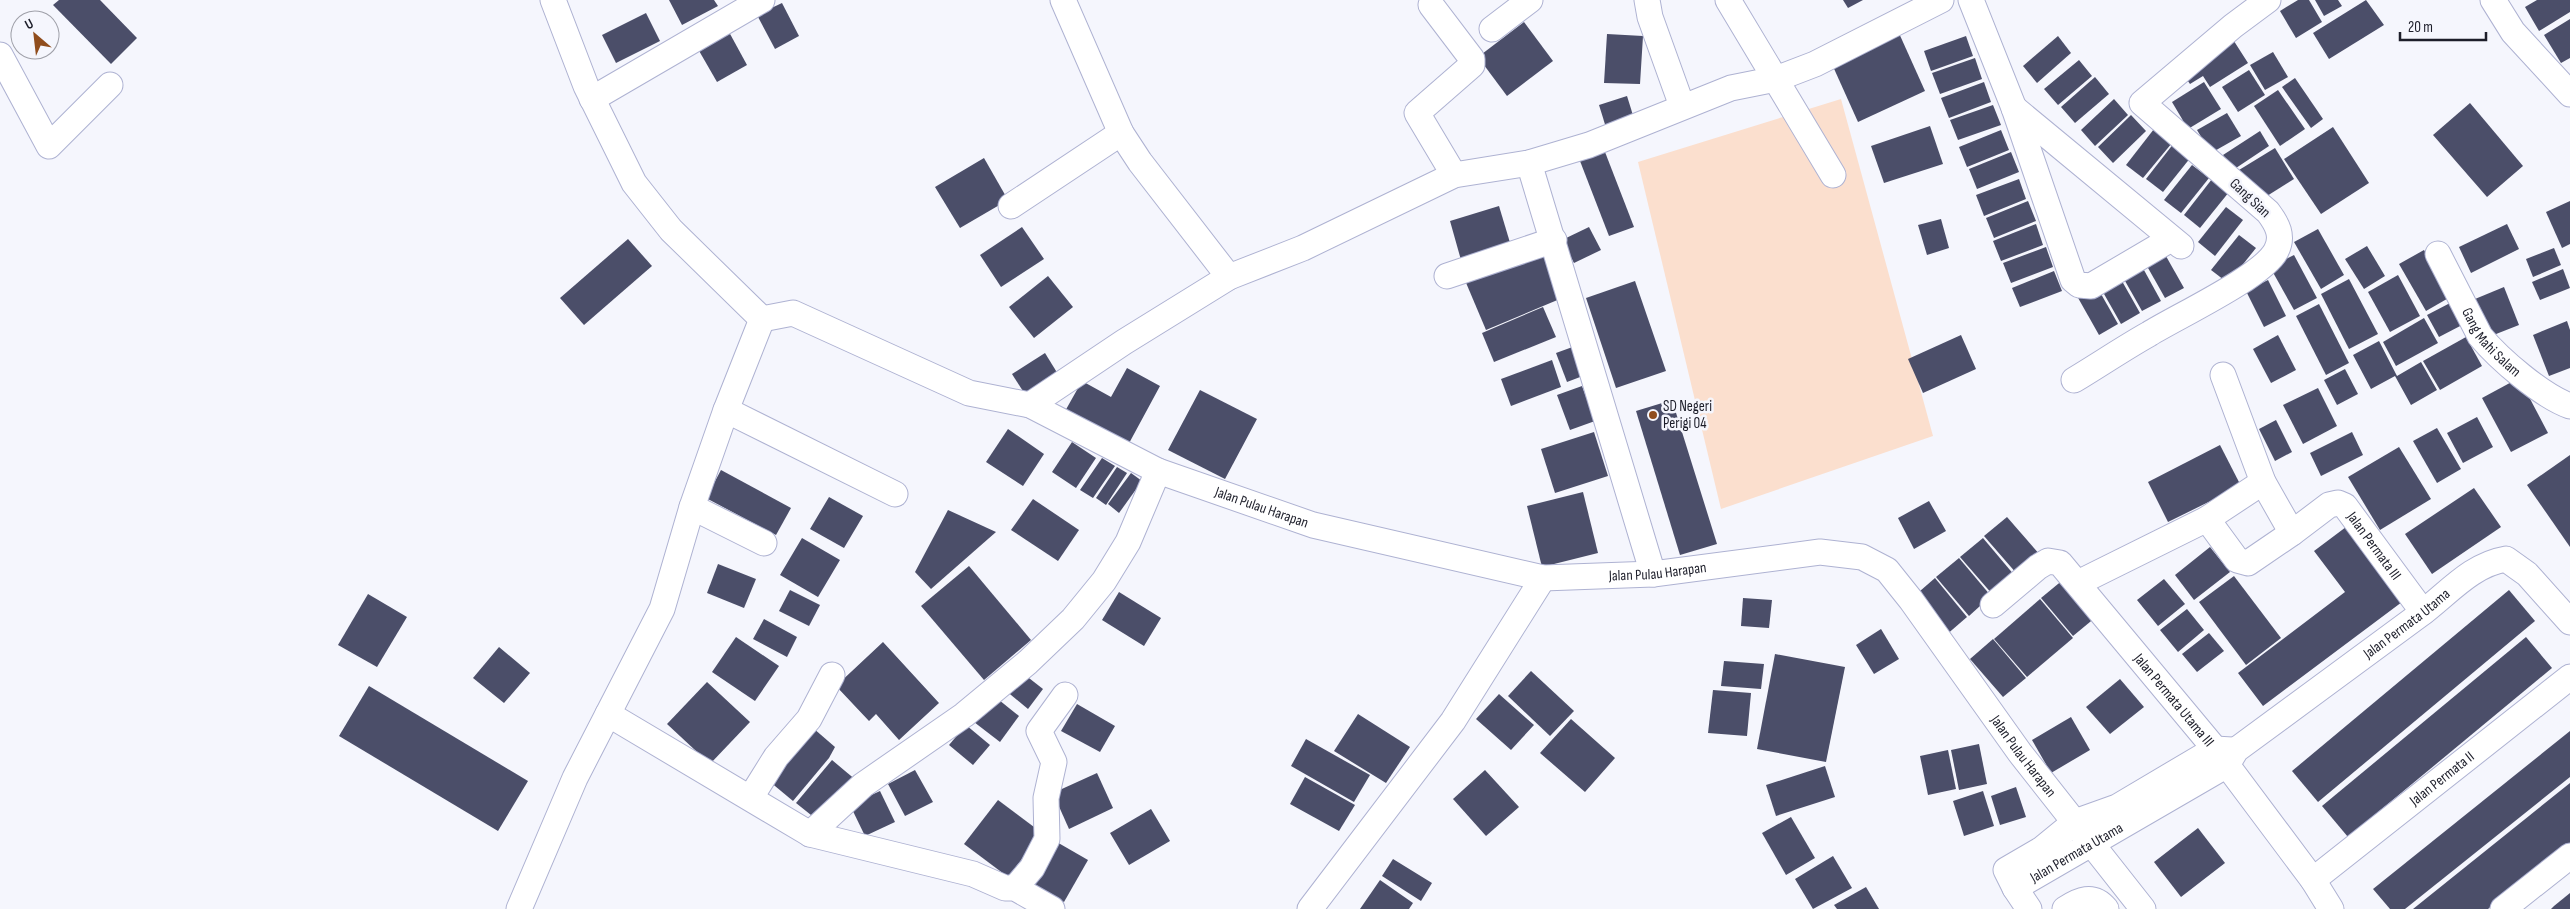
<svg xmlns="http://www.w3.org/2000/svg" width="2570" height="909" font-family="'Sofia Sans Condensed',sans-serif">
	<rect width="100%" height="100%" fill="#f5f6fd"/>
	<path fill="#fbdfce" d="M1841,99L1933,436L1721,509L1638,162Z"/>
	<g fill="#4b4e69">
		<path d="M59,0H100L137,38L111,64L53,5Z"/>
		<path d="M669,0H714L718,6L682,25Z"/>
		<path d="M1843,0H1863L1848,8Z"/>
		<path d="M2298,0H2309L2322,22L2296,38L2280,11Z"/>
		<path d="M2315,0H2338L2342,6L2324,16Z"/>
		<path d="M2366,0L2384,25L2329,59L2313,33Z"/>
		<path d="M2537,0H2570V12L2539,31L2525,7Z"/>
		<path d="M782,3L799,36L775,49L757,15Z"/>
		<path d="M646,13L660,41L616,63L602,35Z"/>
		<path d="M2570,19V58L2561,63L2544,35Z"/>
		<path d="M1524,22L1553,61L1507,96L1478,57Z"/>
		<path d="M1898,31L1925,91L1858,122L1831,62Z"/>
		<path d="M729,32L747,65L717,82L698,49Z"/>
		<path d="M1607,34L1643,36L1640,84L1604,83Z"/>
		<path d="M1966,36L1973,56L1931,71L1924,51Z"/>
		<path d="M2058,36L2071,53L2037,83L2023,66Z"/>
		<path d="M2232,38L2248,63L2210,87L2203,76L2190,84L2181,71Z"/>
		<path d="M2273,52L2288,77L2265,90L2250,65Z"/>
		<path d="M1975,58L1982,79L1940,94L1932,73Z"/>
		<path d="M2079,60L2092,76L2058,105L2044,89Z"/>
		<path d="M2249,70L2265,95L2238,112L2222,87Z"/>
		<path d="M2095,77L2109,94L2075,123L2061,107Z"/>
		<path d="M2295,78L2323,119L2311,128L2282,87Z"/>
		<path d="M1984,82L1991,102L1949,118L1941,98Z"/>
		<path d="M2204,82L2221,109L2188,129L2172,102Z"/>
		<path d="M2278,90L2305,129L2280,146L2254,106Z"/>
		<path d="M1627,96L1636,125L1608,134L1599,105Z"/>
		<path d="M2114,99L2128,115L2095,146L2081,130Z"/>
		<path d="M2470,103L2523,166L2487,197L2433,135Z"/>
		<path d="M1993,105L2001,125L1958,140L1950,120Z"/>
		<path d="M2227,113L2241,136L2211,153L2197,130Z"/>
		<path d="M2131,115L2146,131L2113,163L2098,147Z"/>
		<path d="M1930,126L1943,164L1884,183L1871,146Z"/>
		<path d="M2333,127L2369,183L2321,214L2284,159Z"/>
		<path d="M2154,129L2172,143L2143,178L2126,165Z"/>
		<path d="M2001,130L2009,150L1967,167L1959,147Z"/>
		<path d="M2260,131L2269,146L2233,170L2223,155Z"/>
		<path d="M2174,143L2191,157L2163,192L2146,179Z"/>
		<path d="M2275,148L2294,179L2259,201L2239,170Z"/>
		<path d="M1605,152L1634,227L1609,236L1580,161Z"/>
		<path d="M2011,152L2019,172L1977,189L1969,169Z"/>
		<path d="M984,158L1008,200L960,228L935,187Z"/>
		<path d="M2192,165L2209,178L2181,213L2164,200Z"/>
		<path d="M2019,179L2026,199L1984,216L1976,195Z"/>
		<path d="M2212,179L2229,192L2200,228L2184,215Z"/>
		<path d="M2028,201L2036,221L1994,238L1986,218Z"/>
		<path d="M2570,201V244L2562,248L2546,212Z"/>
		<path d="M1499,206L1511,246L1461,260L1450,221Z"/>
		<path d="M2226,207L2243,220L2215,256L2198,242Z"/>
		<path d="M1941,219L1949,248L1927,255L1918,225Z"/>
		<path d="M2036,224L2043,245L2001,261L1993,241Z"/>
		<path d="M2507,224L2519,249L2471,273L2459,247Z"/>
		<path d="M1022,227L1044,259L1001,287L980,255Z"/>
		<path d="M1589,227L1601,250L1574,263L1562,240Z"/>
		<path d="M2318,229L2344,275L2321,289L2294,242Z"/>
		<path d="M2239,235L2256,248L2228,283L2211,270Z"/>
		<path d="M628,239L652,266L584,325L560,298Z"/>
		<path d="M1545,244L1567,296L1486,330L1464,278Z"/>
		<path d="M2367,246L2385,276L2364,289L2345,259Z"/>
		<path d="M2046,247L2053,267L2011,283L2003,263Z"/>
		<path d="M2554,248L2561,265L2533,277L2526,259Z"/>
		<path d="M2162,249L2184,288L2165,298L2143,259Z"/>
		<path d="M2424,250L2452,296L2426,311L2399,264Z"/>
		<path d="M2294,255L2317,298L2294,310L2270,267Z"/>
		<path d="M2139,261L2161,301L2142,311L2120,272Z"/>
		<path d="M2563,269L2570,288L2540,300L2532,282Z"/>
		<path d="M2054,271L2062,291L2020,307L2012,288Z"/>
		<path d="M2118,274L2140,313L2121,324L2099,285Z"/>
		<path d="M2398,275L2420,316L2390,332L2368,292Z"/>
		<path d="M1048,276L1073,307L1034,338L1009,307Z"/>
		<path d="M2349,279L2378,334L2349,349L2321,294Z"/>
		<path d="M2268,280L2286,316L2264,327L2246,291Z"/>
		<path d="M1635,281L1666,371L1616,388L1586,298Z"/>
		<path d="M2096,285L2118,324L2099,335L2077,296Z"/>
		<path d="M2504,287L2519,325L2491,336L2475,299Z"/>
		<path d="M2452,302L2464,324L2439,337L2427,315Z"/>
		<path d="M2319,304L2349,363L2326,375L2296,316Z"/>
		<path d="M1543,307L1556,337L1494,362L1482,333Z"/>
		<path d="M2424,318L2438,343L2396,366L2383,342Z"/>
		<path d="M2567,321L2570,330V368L2549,376L2533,335Z"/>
		<path d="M1961,335L1976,369L1923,393L1908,359Z"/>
		<path d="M2278,335L2296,370L2271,383L2253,349Z"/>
		<path d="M2466,337L2482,366L2440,390L2423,361Z"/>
		<path d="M2379,341L2397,376L2421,362L2437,390L2411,405L2395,376L2371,389L2353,355Z"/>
		<path d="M1578,345L1588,374L1567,382L1556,353Z"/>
		<path d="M1045,353L1061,379L1028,399L1012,374Z"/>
		<path d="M1552,360L1561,387L1511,406L1501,379Z"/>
		<path d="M1127,368L1160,386L1127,447L1064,413L1082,381L1111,397Z"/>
		<path d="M2345,369L2358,394L2337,405L2324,380Z"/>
		<path d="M2519,378L2548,433L2511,452L2482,398Z"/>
		<path d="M1582,386L1595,421L1570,430L1557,395Z"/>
		<path d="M2318,388L2337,426L2303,444L2283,405Z"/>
		<path d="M1200,390L1257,419L1225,479L1168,450Z"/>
		<path d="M1672,400L1717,544L1680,555L1636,411Z"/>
		<path d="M2477,417L2493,447L2463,463L2447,433Z"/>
		<path d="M2276,420L2292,452L2275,461L2259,429Z"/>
		<path d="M2437,428L2461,469L2437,483L2413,441Z"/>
		<path d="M1008,429L1044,454L1023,486L986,462Z"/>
		<path d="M1594,432L1608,476L1555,493L1541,449Z"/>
		<path d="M2352,432L2363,455L2321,476L2310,453Z"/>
		<path d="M1072,442L1096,458L1076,488L1052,472Z"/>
		<path d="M2220,445L2241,486L2168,522L2148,482Z"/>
		<path d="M2399,447L2431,499L2380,530L2348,477Z"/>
		<path d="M2570,455V547L2527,485Z"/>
		<path d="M1102,458L1115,466L1093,498L1080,490Z"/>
		<path d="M1117,467L1127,473L1106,505L1096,498Z"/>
		<path d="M721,470L791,508L776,535L706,498Z"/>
		<path d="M1131,473L1142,481L1119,513L1108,504Z"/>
		<path d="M2474,488L2501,527L2432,574L2405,534Z"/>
		<path d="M1583,492L1598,553L1542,567L1527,506Z"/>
		<path d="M829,497L863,516L844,548L810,529Z"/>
		<path d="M1033,499L1079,530L1058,561L1011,530Z"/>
		<path d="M1929,501L1946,531L1914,549L1898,518Z"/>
		<path d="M948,510L996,532L931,589L915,572Z"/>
		<path d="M2007,517L2040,555L2017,574L1984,536Z"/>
		<path d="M2350,524L2406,599L2263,706L2238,673L2345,592L2314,551Z"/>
		<path d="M802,538L840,560L818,597L780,575Z"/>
		<path d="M1983,538L2015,576L1993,595L1960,557Z"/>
		<path d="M2210,547L2230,572L2194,600L2175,575Z"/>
		<path d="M1959,558L1991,596L1969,616L1936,577Z"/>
		<path d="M718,564L756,579L744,608L707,593Z"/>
		<path d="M969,566L1031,640L984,680L921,606Z"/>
		<path d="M2234,576L2281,638L2246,665L2199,602Z"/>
		<path d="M1935,578L1967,617L1945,636L1912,598Z"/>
		<path d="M2064,579L2096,617L2073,636L2041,598Z"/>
		<path d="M2164,579L2185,604L2158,626L2137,600Z"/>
		<path d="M790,590L820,605L809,626L779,611Z"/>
		<path d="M2509,590L2535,621L2318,802L2292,771Z"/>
		<path d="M1119,592L1161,618L1144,646L1102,620Z"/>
		<path d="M368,594L407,617L377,667L338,645Z"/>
		<path d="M1743,598L1772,600L1769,628L1741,626Z"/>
		<path d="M2040,599L2073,638L2027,677L1994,639Z"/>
		<path d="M2187,609L2204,630L2178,652L2160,630Z"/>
		<path d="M764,619L797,637L787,657L753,639Z"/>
		<path d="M1881,629L1899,659L1874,674L1856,645Z"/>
		<path d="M2209,633L2224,651L2197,672L2182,654Z"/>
		<path d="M736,637L779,666L755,701L712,672Z"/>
		<path d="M2526,637L2552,668L2348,837L2322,806Z"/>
		<path d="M1993,639L2026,678L2003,697L1970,659Z"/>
		<path d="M883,642L939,703L899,740L876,714L869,721L836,686Z"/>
		<path d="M499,647L530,673L504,703L473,678Z"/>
		<path d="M1775,654L1845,667L1826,762L1757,749Z"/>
		<path d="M1724,661L1764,664L1761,689L1721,686Z"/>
		<path d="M1020,671L1043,689L1028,709L1005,690Z"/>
		<path d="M1531,671L1574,711L1550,736L1508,696Z"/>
		<path d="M2120,679L2144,707L2110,734L2086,707Z"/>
		<path d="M707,682L750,722L710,764L667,724Z"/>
		<path d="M369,686L528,781L498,831L339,736Z"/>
		<path d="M1713,690L1751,693L1747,736L1708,733Z"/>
		<path d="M1499,694L1534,725L1511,750L1476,719Z"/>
		<path d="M994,696L1019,716L1000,742L974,722Z"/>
		<path d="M1077,704L1115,726L1100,752L1061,731Z"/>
		<path d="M1358,714L1410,747L1386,783L1334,751Z"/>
		<path d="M2071,717L2090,750L2051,773L2032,740Z"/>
		<path d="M1571,719L1615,758L1585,792L1540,753Z"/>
		<path d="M966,725L990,745L973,765L949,745Z"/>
		<path d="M813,728L835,747L829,758L793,801L769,781Z"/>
		<path d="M2570,731V777L2405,909H2390L2373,889Z"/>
		<path d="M1306,739L1370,775L1354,802L1291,766Z"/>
		<path d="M1979,744L1987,784L1959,790L1951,750Z"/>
		<path d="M1948,750L1956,789L1928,795L1920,756Z"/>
		<path d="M832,760L857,781L821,823L796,803Z"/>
		<path d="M1825,766L1835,797L1776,816L1766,785Z"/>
		<path d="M915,770L933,802L905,816L888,784Z"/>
		<path d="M1485,770L1519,807L1486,836L1453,799Z"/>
		<path d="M1097,773L1113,808L1069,829L1053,793Z"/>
		<path d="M1305,777L1355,805L1339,831L1290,804Z"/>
		<path d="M2570,783V843L2544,864L2488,909H2413Z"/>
		<path d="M2016,787L2026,817L2000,825L1991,796Z"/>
		<path d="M880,791L895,822L865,836L850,805Z"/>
		<path d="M1983,791L1994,826L1964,836L1953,801Z"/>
		<path d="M998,800L1042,833L1008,877L964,844Z"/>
		<path d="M1151,809L1170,841L1129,865L1110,833Z"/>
		<path d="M1791,817L1815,858L1786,875L1762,833Z"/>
		<path d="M2198,828L2225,863L2181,897L2154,862Z"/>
		<path d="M1055,841L1088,860L1064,902L1031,884Z"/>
		<path d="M1833,856L1852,888L1813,909L1795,879Z"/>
		<path d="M1393,859L1432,883L1421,901L1382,876Z"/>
		<path d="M1380,880L1413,903L1409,909H1360Z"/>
		<path d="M1866,887L1879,909H1837L1834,905Z"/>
		<path d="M2570,893V909H2551L2554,906Z"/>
	</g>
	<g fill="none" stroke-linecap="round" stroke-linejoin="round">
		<g stroke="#aeb2d2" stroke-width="27">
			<g id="minor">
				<path d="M553,0L586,86L634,183L671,230L762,319"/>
				<path d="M1063,0L1121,133L1140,162L1229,277"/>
				<path d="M1647,0L1650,17L1682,106"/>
				<path d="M1728,0L1833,175"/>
				<path d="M1971,0L2014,108L2073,280L2079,285L2091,286L2171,239"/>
				<path d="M2493,0L2513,32L2570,94"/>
				<path d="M1431,5L1472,59V65L1417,113L1454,175"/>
				<path d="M1492,29L1530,0"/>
				<path d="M0,55L49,146L110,85"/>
				<path d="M592,99L762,0"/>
				<path d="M2014,108L2181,246"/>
				<path d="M1529,163L1653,574"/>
				<path d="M1011,206L1121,133"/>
				<path id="s1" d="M2438,254L2480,336C2499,359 2542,396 2570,406"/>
				<path d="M1447,276L1554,240"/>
				<path id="s2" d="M762,319L793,313L969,393L1030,405L1158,471L1313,525L1543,578L1653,574L1820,552L1862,557L1887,570L1911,600L2020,753L2143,909"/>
				<path d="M2223,375L2263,482L2292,533"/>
				<path d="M2074,380C2099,365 2124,348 2149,334C2178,316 2262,277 2276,251C2284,236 2277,224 2268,212L2142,103L2233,26L2268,0"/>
				<path d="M1030,405L1124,342L1229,277L1303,248L1454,175L1529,163L1589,145L1731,88L1776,79L1815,64L1941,0"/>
				<path d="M726,410L895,494"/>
				<path d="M692,507L764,543"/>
				<path id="s3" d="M2207,519L2237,560L2248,563L2292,533L2329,505L2338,503L2345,506L2423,612"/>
				<path d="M2078,583L2207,519L2263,482"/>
				<path id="s4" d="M1993,605L2038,567L2048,561L2060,563L2215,749L2313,880L2331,909"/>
				<path d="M608,714L810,834L973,874L1005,888H1015L1052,909"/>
				<path d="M751,797L776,757L809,719L832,675"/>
				<path d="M810,834L863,785L964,715L1028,662L1073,619L1104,581L1128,542L1158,471"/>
				<path id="s5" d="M2313,880L2570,677"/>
				<path d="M1015,888L1032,868L1047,839L1046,798L1054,762L1039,731L1065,695"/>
				<path id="s6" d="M2015,888L2227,765L2236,750C2297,705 2357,661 2418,616C2447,595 2470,565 2506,559L2527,574L2570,622"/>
				<path d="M519,909L575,778L662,609L692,507L726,410L762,319"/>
				<path d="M1310,909L1453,721L1543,578"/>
				<path d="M2029,909L2015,888L2006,870L2042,849L2075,822L2117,807L2215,749L2232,750"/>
				<path d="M2065,909C2079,900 2093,893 2106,909"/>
				<path d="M2503,909L2570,856"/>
			</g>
		</g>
		<use href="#minor" stroke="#fff" stroke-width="25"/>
	</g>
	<circle fill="#904d1d" stroke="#f5f6fd" stroke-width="2" cx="1653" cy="415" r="5"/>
	<g text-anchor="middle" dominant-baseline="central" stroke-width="5" stroke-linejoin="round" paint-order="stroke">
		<g font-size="15" fill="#1d1e2a" stroke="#f5f6fd">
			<text transform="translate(2250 198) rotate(43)">Gang Sian</text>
			<text stroke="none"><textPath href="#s1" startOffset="104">Gang Mahi Salam</textPath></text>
			<text stroke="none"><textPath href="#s2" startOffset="541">Jalan Pulau Harapan</textPath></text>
			<text stroke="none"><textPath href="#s3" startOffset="228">Jalan Permata III</textPath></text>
			<text stroke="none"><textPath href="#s2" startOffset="946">Jalan Pulau Harapan</textPath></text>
			<text stroke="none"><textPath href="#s6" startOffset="475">Jalan Permata Utama</textPath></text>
			<text stroke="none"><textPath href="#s4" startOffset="261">Jalan Permata Utama III</textPath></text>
			<text stroke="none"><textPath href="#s2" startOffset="1411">Jalan Pulau Harapan</textPath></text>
			<text stroke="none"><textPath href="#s5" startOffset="164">Jalan Permata II</textPath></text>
			<text stroke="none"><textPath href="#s6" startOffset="71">Jalan Permata Utama</textPath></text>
		</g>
		<g font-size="15" fill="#1d1e2a" stroke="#f5f6fd" text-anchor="start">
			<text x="1663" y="406">SD Negeri<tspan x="1663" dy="17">Perigi 04</tspan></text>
		</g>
	</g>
	<g transform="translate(35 35) rotate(332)"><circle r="24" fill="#f5f6fd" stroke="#9fa0a9"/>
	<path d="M0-4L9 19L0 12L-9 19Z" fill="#904d1d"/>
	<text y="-8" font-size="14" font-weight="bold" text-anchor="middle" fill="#1d1e2a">U</text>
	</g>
	<path d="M2400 32v8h86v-8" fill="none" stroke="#1d1e2a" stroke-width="2.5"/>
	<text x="2408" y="32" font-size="15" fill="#1d1e2a" stroke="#f5f6fd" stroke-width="4" paint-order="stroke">20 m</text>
</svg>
